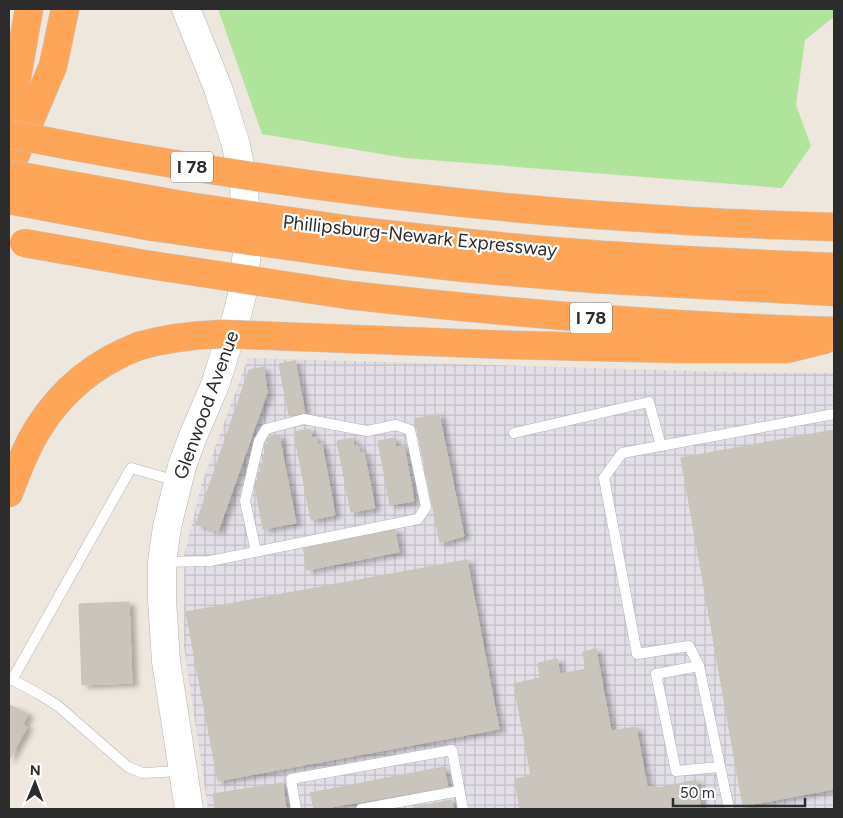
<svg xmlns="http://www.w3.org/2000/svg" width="843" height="818" font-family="Figtree,sans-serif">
	<defs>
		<pattern id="industrial-grid" width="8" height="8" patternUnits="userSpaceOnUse" patternTransform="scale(1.25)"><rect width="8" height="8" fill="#e1dee6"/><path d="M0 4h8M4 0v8" fill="none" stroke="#c1bfc5"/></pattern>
		<filter id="shadow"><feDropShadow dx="5.5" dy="3" stdDeviation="2.5" flood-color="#0004"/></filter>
	</defs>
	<rect width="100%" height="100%" fill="#ede7de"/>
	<path fill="url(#industrial-grid)" d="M248,358L765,373H834V809H208L184,647V557L201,486Z"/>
	<path fill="#b1e49b" d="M218,9H824L834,10V17L805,40L796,105L811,146L782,188L405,158L262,134Z"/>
	<g fill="#c9c5bc" stroke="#c9c3b7" filter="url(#shadow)">
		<path d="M295,361L305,413L289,416L279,364Z"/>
		<path d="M264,367L267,393L218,531L196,524L249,370Z"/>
		<path d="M439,414L464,536L440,543L415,419Z"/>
		<path d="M310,429L312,438L316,437L318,445L322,444L335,515L311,520L294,432Z"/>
		<path d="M834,430V789L743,806L681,458Z"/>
		<path d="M279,435L296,523L263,529L254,481H258L257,473L261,472L259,464L263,463L262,455L265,454L264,446H268L266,438Z"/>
		<path d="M353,438L354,446L358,445L360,453L364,452L375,508L351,512L337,441Z"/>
		<path d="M394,438L396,447L404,445L414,501L390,505L378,441Z"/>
		<path d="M395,529L399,552L307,570L303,545Z"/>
		<path d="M467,560L499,729L218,781L186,612Z"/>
		<path d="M129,602L132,683L82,685L79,604Z"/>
		<path d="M596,649L611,731L636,727L647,786L660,788L696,780L701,809H520L515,779L531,776L514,684L540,678L538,663L557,659L560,674L586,669L583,652Z"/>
		<path d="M10,705L28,714L23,724L27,727L9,760V708Z"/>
		<path d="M444,767L448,787L320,809H314L310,793Z"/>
		<path d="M283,783L286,809H215L213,794Z"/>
		<path d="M452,800L453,809H408Z"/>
	</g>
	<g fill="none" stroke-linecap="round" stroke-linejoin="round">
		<g stroke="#b2b4bf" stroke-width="11">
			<g id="lane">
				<path d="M514,433L649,402L661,446"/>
				<path d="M163,562L210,561L235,556L418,519L426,507L410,430L396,425L367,431L304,419L266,429L259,441L245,501L256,552"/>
				<path d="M699,666L656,674L676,771L720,767"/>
				<path d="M9,678L39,694L58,706L128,767L143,773L181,771"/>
				<path d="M12,680L131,468L177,481"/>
				<path d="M296,809L291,779L452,750L463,809"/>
				<path d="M361,809L459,791"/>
				<path d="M729,809L699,666L689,646L637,654L604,478L622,453L834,414"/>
			</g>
		</g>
		<g stroke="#b2b4bf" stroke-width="29">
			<path id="secondary" d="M186,9L218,88L236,145L244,186L247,252L242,295L237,315L215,385L193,436L182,466L167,527L162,562V600L166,661L189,809"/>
		</g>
		<g stroke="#c8c8c8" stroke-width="29">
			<g id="highway">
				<path d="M9,123L29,9"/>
				<path d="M9,170L53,66L65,9"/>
				<path d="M376,193C460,203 544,212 629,217C697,222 766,225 834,227"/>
				<path d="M358,231C415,237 471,244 528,249C630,258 732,263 834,267"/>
				<path d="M352,255L465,268L594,279L834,292"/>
				<path d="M348,295C510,313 672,327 834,331"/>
				<path d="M512,345L679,349H787L824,340"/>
				<path d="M9,493C17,471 26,447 39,427C63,389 97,362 139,346"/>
			</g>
		</g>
		<use href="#lane" stroke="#fff" stroke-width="10"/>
		<use href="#secondary" stroke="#fff" stroke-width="28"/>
		<use href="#highway" stroke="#fea558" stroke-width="28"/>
		<g stroke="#c8c8c8" stroke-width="29" stroke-linecap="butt">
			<g id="highway-bridge">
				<path d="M9,134C130,158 253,178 376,193"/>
				<path d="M9,174L187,206L358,231"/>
				<path d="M9,200L153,227L352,255"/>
				<path d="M24,243L144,264L348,295"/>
				<path d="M139,346C167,338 194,335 222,334L512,345"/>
			</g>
		</g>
		<use href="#highway-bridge" stroke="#fea558" stroke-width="28"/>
	</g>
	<g text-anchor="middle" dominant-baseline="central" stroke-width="4.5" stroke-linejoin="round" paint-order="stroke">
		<g fill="#fff" stroke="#6b6b6b" stroke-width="1">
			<rect x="171" y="151.5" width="42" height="31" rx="4"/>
			<rect x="570" y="302.5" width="42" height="31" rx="4"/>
		</g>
		<g font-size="18" font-weight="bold" fill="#2c2c2c">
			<text x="192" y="167">I 78</text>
			<text x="591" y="318">I 78</text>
		</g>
		<g font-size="19" fill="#2c2c2c" stroke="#fff">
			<text transform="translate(420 236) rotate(6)">Phillipsburg-Newark Expressway</text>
			<text transform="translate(206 405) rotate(-70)">Glenwood Avenue</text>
		</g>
	</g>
	<rect width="843" height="818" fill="none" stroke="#2c2c2c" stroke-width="20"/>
	<g transform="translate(35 783) rotate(1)" stroke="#ffffff" stroke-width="4" paint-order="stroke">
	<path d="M0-4L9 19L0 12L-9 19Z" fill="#2c2c2c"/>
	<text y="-8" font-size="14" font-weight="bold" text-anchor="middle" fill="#2c2c2c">N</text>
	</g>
	<path d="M673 798v8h132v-8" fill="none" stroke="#2c2c2c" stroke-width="2.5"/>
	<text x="680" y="798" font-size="15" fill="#2c2c2c" stroke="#ffffff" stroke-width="4" paint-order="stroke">50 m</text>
</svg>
